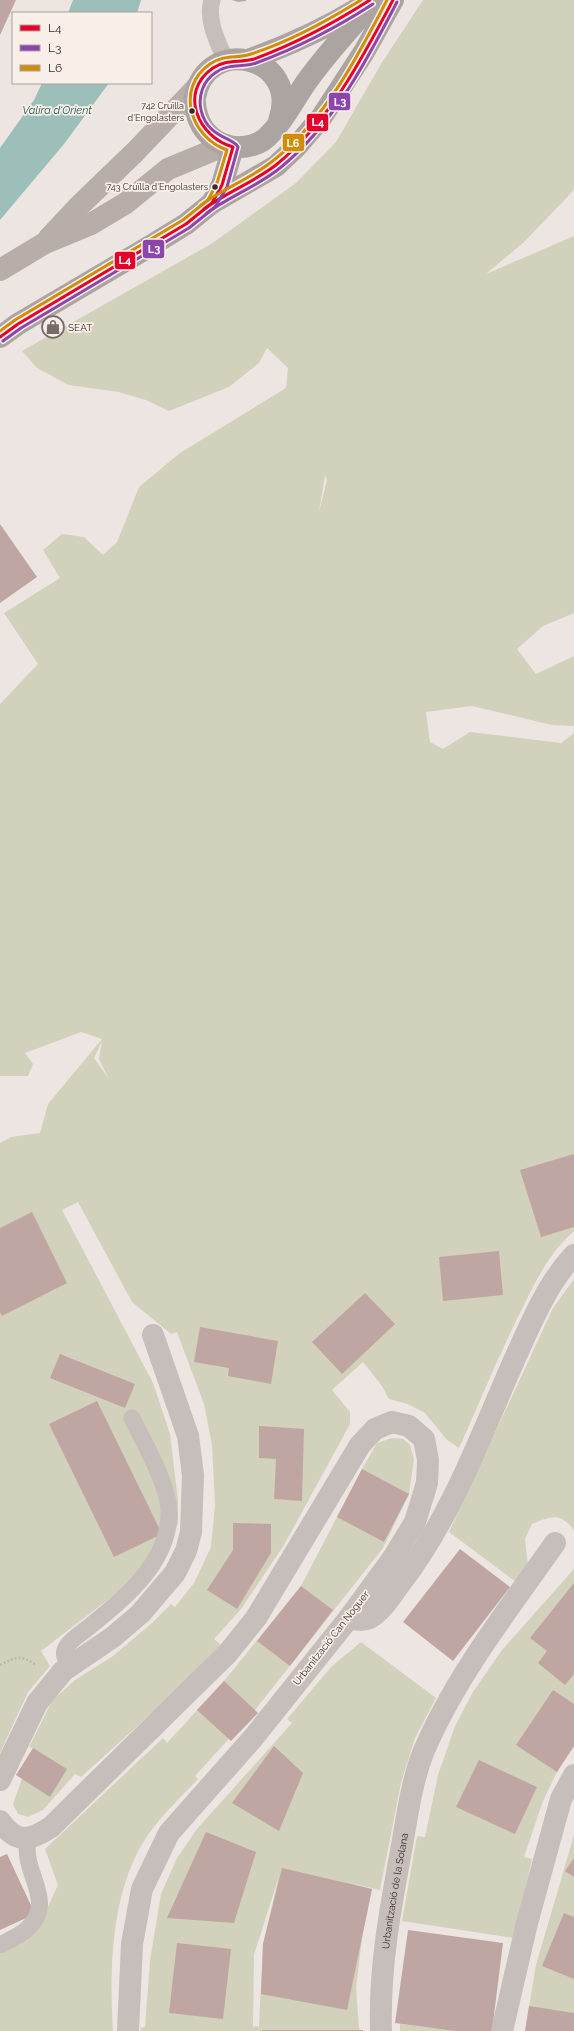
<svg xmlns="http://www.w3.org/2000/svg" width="574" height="2031" font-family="Raleway,sans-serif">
	<rect width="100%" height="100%" fill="#ede5e1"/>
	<g fill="#d2d1bb" fill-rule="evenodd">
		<path d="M423,0H574V190L525,241L486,274L574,236V613L543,626L517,649L536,674L574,656V726L552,725L472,706L426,712L430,742L443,749L470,732L561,743L574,733V1231C550,1252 536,1280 522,1309C499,1354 480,1402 459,1448L447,1440L425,1413L408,1404L389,1399L382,1386L363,1362L332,1390L350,1412V1424L284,1545L241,1609L214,1639L221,1645L175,1692L81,1777L75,1774L43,1810L28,1817L18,1814L13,1804L33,1748L29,1747L52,1701L75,1680L113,1656L152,1623L171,1604L175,1607L194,1583L211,1547L215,1505L212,1445L204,1404L177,1332L171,1334L132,1302L78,1202L62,1210L153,1383L170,1434L178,1500V1523L165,1556L41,1651L50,1666L28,1692L0,1753V1143L11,1137L40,1133L48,1104L102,1039L81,1032L25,1053L33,1064L28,1076H0V704L38,664L4,613L60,578L43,550L62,534L84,537L103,555L117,542L139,487L180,453L286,388L288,368L267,348L259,363L229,387L169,411L146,400L119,392L69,385L37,368L22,351L211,244L296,183L336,142L381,64ZM325,475L327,480L319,512ZM102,1041L99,1059L109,1079L94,1058Z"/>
		<path d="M574,1279V1530C560,1512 551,1516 532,1524L525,1539L528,1566L516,1582L449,1532L553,1308Z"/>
		<path d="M392,1438L403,1439L410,1445L414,1459L409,1494L383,1548L255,1710L195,1776L198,1779C183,1795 166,1811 153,1828C111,1882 109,1966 113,2031H0V1954L39,1926L58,1885L45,1849L163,1738L167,1743L224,1681L301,1586L362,1469L377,1443Z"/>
		<path d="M574,1569V1746L557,1772L543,1801L524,1857L532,1859L514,1938L402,1921L417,1836L425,1837L438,1775L455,1726L473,1692L502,1650Z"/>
		<path d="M361,1642L436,1698L415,1738L401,1783L380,1890L346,1882L372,1889L362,1938L356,1988L359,2029L363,2031H141L140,2028L145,2027L150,1961L161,1894L177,1858L197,1829L292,1723L287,1719L331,1667ZM279,1876L263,1944L259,2026L253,2027L254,1955Z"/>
		<path d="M574,1835V2031H525L536,1965Z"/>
		<path d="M400,2024L447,2030L454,2031H400Z"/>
	</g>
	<g fill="#9dbfb9">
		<path d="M73,0H141L137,13H68Z"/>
		<path d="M42,83H109L64,144L0,220V148L34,100Z"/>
	</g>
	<g fill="#c0a6a3">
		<path d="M0,0H16L0,35Z"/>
		<path d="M232,0H246V1L238,2Z"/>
		<path d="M0,524L37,577L0,603Z"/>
		<path d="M574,1154V1227L541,1237L520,1170Z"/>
		<path d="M32,1212L67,1283L2,1316L0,1312V1228Z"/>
		<path d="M499,1251L503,1295L443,1301L439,1257Z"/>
		<path d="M365,1293L395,1324L342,1374L312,1342Z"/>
		<path d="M200,1327L278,1341L271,1384L228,1376L229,1368L194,1362Z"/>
		<path d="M60,1354L135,1384L125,1408L50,1378Z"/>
		<path d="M97,1401L162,1534L114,1557L49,1424Z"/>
		<path d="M259,1426L304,1429L302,1501L274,1499L276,1459L259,1458Z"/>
		<path d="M362,1469L409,1494L384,1542L337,1517Z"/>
		<path d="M233,1523L271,1524V1553L237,1609L207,1590L233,1550Z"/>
		<path d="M460,1549L510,1587L453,1661L403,1622Z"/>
		<path d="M574,1583V1674L565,1685L538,1663L547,1651L530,1638Z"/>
		<path d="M301,1586L333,1610L290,1666L257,1641Z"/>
		<path d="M224,1681L258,1713L231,1741L197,1710Z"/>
		<path d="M553,1690L574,1704V1746L557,1772L516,1745Z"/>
		<path d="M274,1746L303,1773L279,1831L232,1803Z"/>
		<path d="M33,1748L67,1769L50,1797L16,1775Z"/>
		<path d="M479,1760L537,1787L515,1834L456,1807Z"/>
		<path d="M206,1832L256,1852L234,1923L167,1918Z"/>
		<path d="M7,1854L35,1914L0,1930V1857Z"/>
		<path d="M574,1858V1877L565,1871Z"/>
		<path d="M282,1868L372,1889L347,2010L261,1994L263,1944Z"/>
		<path d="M564,1913L574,1917V1979L542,1966Z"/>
		<path d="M408,1930L503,1943L492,2031H454L395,2023Z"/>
		<path d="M177,1943L231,1949L223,2019L169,2013Z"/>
		<path d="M529,2006L574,2013V2031H525Z"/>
		<rect x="262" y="2030" width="101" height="1"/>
	</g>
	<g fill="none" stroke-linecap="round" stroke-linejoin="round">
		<path stroke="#bfb6b2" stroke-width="2.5" stroke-dasharray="2 2" stroke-linecap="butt" d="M0,1665C16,1657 20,1654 36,1665"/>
		<g stroke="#c6beba" stroke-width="17">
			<path d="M212,0C206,20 218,43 226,61"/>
			<path d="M70,1667C67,1661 63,1656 65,1650C68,1641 82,1633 89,1627C125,1598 170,1562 169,1511C168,1484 144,1443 132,1418"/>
			<path d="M0,1945C9,1940 20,1936 27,1929C58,1901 21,1874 28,1839"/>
		</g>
		<g stroke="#c6beba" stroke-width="22">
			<path d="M349,1618C355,1620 364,1621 370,1618C383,1610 391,1596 400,1584C464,1501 493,1397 540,1305C549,1287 560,1270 574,1255"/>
			<path d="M0,1780L37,1703L63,1671L113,1637L140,1614L175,1573L186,1551L191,1532L193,1475L188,1436L153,1335"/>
			<path d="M0,1821C16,1844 30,1841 51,1827L228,1653L256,1618L360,1445L375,1429L392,1422L409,1426L424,1439L428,1460L427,1483L415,1522L393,1558L349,1618L253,1738L169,1833L142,1889L132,1944L128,2031"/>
			<path id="s1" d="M381,2031C379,1970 390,1910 401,1851C407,1818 411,1784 423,1753C455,1677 508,1610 555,1543"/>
			<path d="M502,2031L527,1923L561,1799L574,1775"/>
		</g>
		<g stroke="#b7aeaa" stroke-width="22">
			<path d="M49,238L78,207L135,152L198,86"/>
			<path d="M0,270L45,243L91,224L126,203L168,169L226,145"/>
		</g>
		<g stroke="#aca4a0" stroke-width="22">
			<path d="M248,60C287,46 327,28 362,6"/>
			<path d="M279,121C302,55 205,34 195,98C194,110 199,125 208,134C219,146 237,150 253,145C261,143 267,138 272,132C287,116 297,94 310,77C330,50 353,25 375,0"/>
			<path d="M212,203L222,185L233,147"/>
			<path d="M0,337L18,324L152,245L186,224L212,203L276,166L296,147L321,118L364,52L393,0"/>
		</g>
		<g stroke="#f9efe9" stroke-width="6">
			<g id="bus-1">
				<path d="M204,209C227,192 254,182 276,165C329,122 362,59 393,0"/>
				<path d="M0,337L18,324L186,224L212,203L222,185L233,147C198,137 178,92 213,68C226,59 240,63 254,59C295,44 334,23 370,0"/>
			</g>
		</g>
		<g stroke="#f9efe9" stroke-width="6">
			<g id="bus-2">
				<path d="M207,213C230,196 258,186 280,168C333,125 366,62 397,2"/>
				<path d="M3,341L21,328L189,228L215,207L227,187L238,147C235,138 207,138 201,110C198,96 203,81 215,73C227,63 242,68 256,63C297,48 336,28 373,4"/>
			</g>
		</g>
		<g stroke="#f9efe9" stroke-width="6">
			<g id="bus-3">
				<path d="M201,205C224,188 252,178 274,160C325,119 357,58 387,0"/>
				<path d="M0,331L15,320L183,220L208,200L217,183L227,150C190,137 175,88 210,64C224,54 237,59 251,54C289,42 327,21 361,0"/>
			</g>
		</g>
		<use href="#bus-1" stroke="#e4002b" stroke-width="3"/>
		<use href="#bus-2" stroke="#8e44ad" stroke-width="3"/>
		<use href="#bus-3" stroke="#d18d08" stroke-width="3"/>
	</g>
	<defs>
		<g id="shop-ring" transform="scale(1.15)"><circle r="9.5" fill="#f9efe9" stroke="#776b69" stroke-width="1.5"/><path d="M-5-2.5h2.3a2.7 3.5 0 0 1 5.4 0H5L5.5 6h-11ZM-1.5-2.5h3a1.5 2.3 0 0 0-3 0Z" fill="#776b69"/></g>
	</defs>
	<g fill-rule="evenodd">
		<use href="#shop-ring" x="53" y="327"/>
	</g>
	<g fill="#372a28" stroke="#f9efe9" stroke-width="1.5">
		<circle cx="192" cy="111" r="3.5"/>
		<circle cx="215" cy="187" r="3.5"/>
	</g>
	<g text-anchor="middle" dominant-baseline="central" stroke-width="3.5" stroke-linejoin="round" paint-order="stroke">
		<g font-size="9" fill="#372a28" stroke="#f9efe9" text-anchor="end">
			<text x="184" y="106">742 Cruïlla<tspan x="184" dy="12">d'Engolasters</tspan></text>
			<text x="208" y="187">743 Cruïlla d'Engolasters</text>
		</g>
		<g font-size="10" fill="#372a28" stroke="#f9efe9" text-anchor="start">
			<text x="68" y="327">SEAT</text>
		</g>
		<g font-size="10" fill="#372a28" stroke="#f9efe9">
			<text transform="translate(331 1638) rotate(-52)">Urbanització Can Noguer</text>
			<text stroke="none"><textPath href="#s1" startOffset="141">Urbanització de la Solana</textPath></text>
		</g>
		<g font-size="11" font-style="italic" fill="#1e5852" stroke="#f9efe9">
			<text x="57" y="110">Valira d'Orient</text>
		</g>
	</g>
	<g stroke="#f9efe9" stroke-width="1.5">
		<rect x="328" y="92" width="23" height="19" rx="4" fill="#8e44ad"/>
		<rect x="306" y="113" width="23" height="19" rx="4" fill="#e4002b"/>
		<rect x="282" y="133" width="23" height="19" rx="4" fill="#d18d08"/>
		<rect x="142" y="239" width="23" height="20" rx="4" fill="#8e44ad"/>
		<rect x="114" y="251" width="22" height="19" rx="4" fill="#e4002b"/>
	</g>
	<g font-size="11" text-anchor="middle" font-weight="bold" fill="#fff">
		<text x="340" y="106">L3</text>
		<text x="318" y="126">L4</text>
		<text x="293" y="147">L6</text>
		<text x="154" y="253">L3</text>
		<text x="125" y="264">L4</text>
	</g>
	<rect x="12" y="12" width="140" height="72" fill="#f9efe9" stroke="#aba09c"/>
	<rect x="20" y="25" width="20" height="6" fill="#e4002b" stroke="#aba09c"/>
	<text x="48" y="32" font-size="12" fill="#372a28">L4</text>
	<rect x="20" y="45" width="20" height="6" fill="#8e44ad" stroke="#aba09c"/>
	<text x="48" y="52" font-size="12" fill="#372a28">L3</text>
	<rect x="20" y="65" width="20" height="6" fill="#d18d08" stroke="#aba09c"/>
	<text x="48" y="72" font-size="12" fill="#372a28">L6</text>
</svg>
